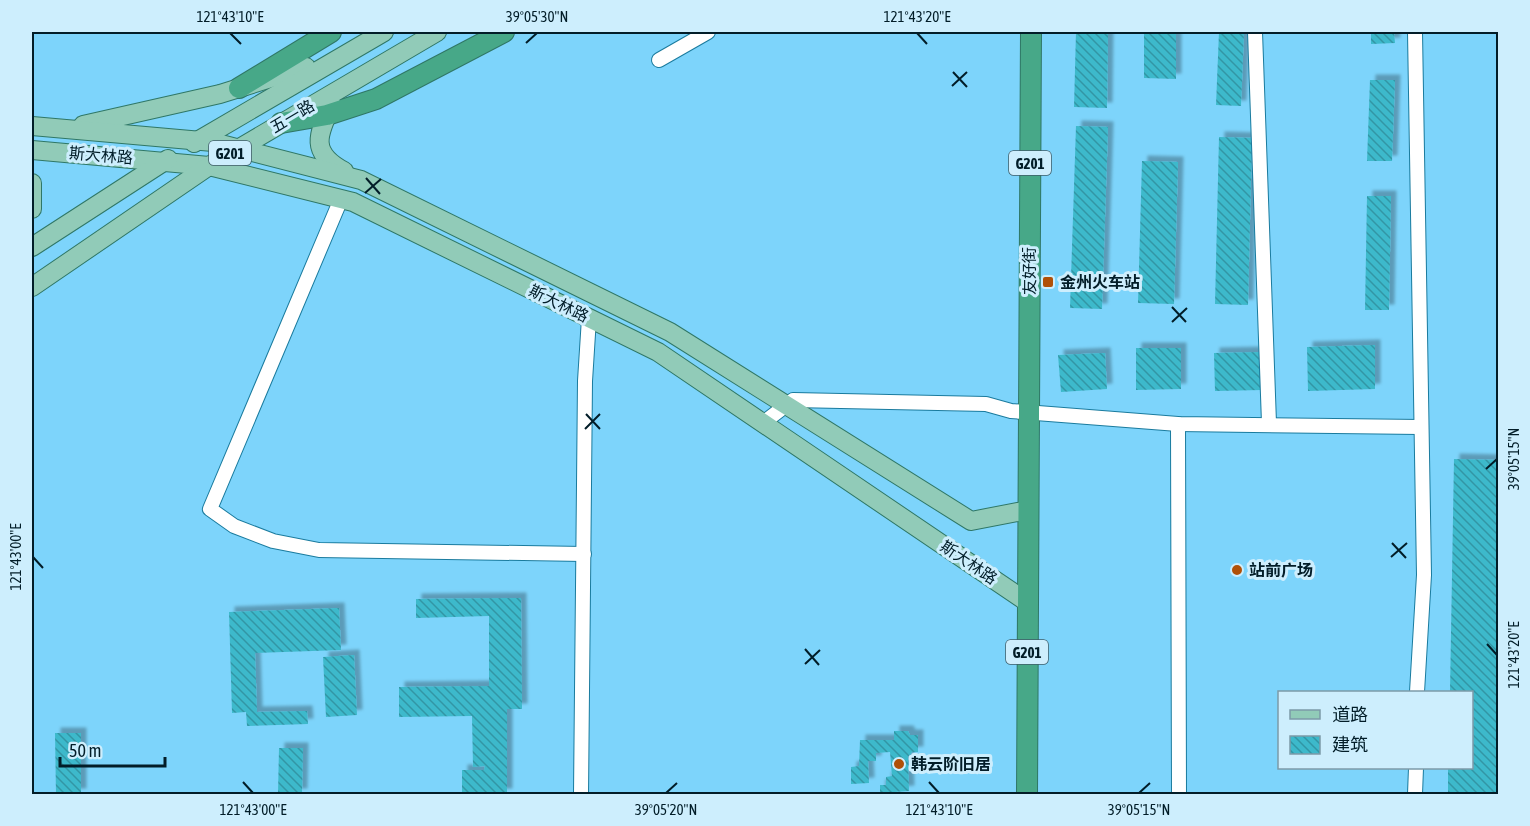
<svg xmlns="http://www.w3.org/2000/svg" width="1530" height="826" font-family="'Asap Condensed','Noto Sans SC',sans-serif">
	<defs>
		<pattern id="building-back-hatch" width="6" height="6" patternUnits="userSpaceOnUse" patternTransform="scale(1.5)"><rect width="6" height="6" fill="#3db9cb"/><path d="M-1 5l2 2M0 0l6 6M5-1l2 2" fill="none" stroke="#3196a5"/></pattern>
		<filter id="shadow"><feDropShadow dx="5.5" dy="-5.5" stdDeviation="1.5" flood-color="#0004"/></filter>
	</defs>
	<rect width="100%" height="100%" fill="#7dd4fb"/>
	<g fill="url(#building-back-hatch)" filter="url(#shadow)">
		<path d="M1076,32H1108L1107,108L1074,107Z"/>
		<path d="M1144,32H1176V79L1144,78Z"/>
		<path d="M1219,32H1244L1241,106L1216,105Z"/>
		<path d="M1371,32H1394L1395,43L1371,44Z"/>
		<path d="M1370,80H1395L1392,161H1367Z"/>
		<path d="M1076,126L1108,127L1102,309L1070,308Z"/>
		<path d="M1219,137L1252,138L1248,305L1215,304Z"/>
		<path d="M1142,161L1178,162L1174,304L1138,303Z"/>
		<path d="M1367,196H1391L1389,310H1365Z"/>
		<path d="M1375,345V389L1308,391L1307,347Z"/>
		<path d="M1136,348H1181V389L1136,390Z"/>
		<path d="M1261,352L1262,390L1215,391L1214,353Z"/>
		<path d="M1105,353L1107,389L1061,392L1058,355Z"/>
		<path d="M1454,459L1498,460V794H1448V768H1472V692H1450Z"/>
		<path d="M521,598L522,709H507V794H462V770H484L485,766L473,767L472,716L399,717V687L489,686V616L416,618V599Z"/>
		<path d="M339,608L341,650L255,653L257,712L307,711L308,724L247,726L246,712L232,713L229,612Z"/>
		<path d="M354,655L357,715L326,717L323,657Z"/>
		<path d="M894,731H908L910,735H918V752H912L908,757L909,791L880,793V785H886V777L892,776L890,752L876,753V761H868L869,783L851,784V767L859,766L860,740H894Z"/>
		<path d="M55,733H81V794H56Z"/>
		<path d="M279,748H303L302,794H278Z"/>
	</g>
	<g fill="none" stroke-linecap="round" stroke-linejoin="round">
		<g stroke="#1a7b9e" stroke-width="16">
			<g id="minor">
				<path d="M1255,32L1269,423"/>
				<path d="M1415,32L1424,575L1417,692"/>
				<path d="M659,60L708,32"/>
				<path d="M341,199L210,509L234,526L273,541L319,550L584,554"/>
				<path d="M763,423L793,400L986,404L1011,411L1178,424L1421,427"/>
				<path d="M1178,424L1179,794"/>
				<path d="M581,794L585,381L589,318"/>
				<path d="M1415,794L1416,768"/>
			</g>
		</g>
		<g stroke="#2f7766" stroke-width="20">
			<g id="major">
				<path d="M332,105C317,135 310,153 344,171"/>
				<path d="M83,125L220,94L306,67"/>
				<path d="M32,126L213,142L361,180L670,332L971,521L1028,510"/>
				<path d="M194,143L384,32"/>
				<path d="M32,150L209,166L353,202L658,352L1027,602"/>
				<path d="M32,183V209"/>
				<path d="M32,247L168,159"/>
				<path d="M32,287L209,166L437,32"/>
			</g>
		</g>
		<g stroke="#2f7766" stroke-width="22">
			<g id="highway">
				<path d="M239,88L331,32"/>
				<path d="M281,123L327,115L376,99L504,32"/>
				<path d="M1027,794L1031,32"/>
			</g>
		</g>
		<use href="#minor" stroke="#fff" stroke-width="14"/>
		<use href="#major" stroke="#91cbb8" stroke-width="18"/>
		<use href="#highway" stroke="#47a888" stroke-width="20"/>
	</g>
	<path fill="none" stroke="#021d28" stroke-width="2" d="M230,33L241,44M917,33L927,44M526,43L537,33M953,72L967,87M952,86L967,72M366,178L380,194M365,193L381,179M1172,307L1186,322M1172,322L1187,308M586,414L600,429M585,429L600,414M1486,469L1497,459M1392,543L1406,558M33,557L43,568M1391,557L1407,543M1487,644L1497,655M805,649L819,665M805,664L820,650M243,782L253,793M929,782L939,793M666,793L677,783M1139,793L1150,783"/>
	<g fill="#b05007" stroke="#cdeefd" stroke-width="2">
		<rect x="1042" y="276" width="12" height="12" rx="3"/>
		<circle cx="1237" cy="570" r="6"/>
		<circle cx="899" cy="764" r="6"/>
	</g>
	<g text-anchor="middle" dominant-baseline="central" stroke-width="6" stroke-linejoin="round" paint-order="stroke">
		<g fill="#cdeefd" stroke="#3f5c68" stroke-width="1.5">
			<rect x="209" y="141" width="42" height="24" rx="4.5"/>
			<rect x="1009" y="151" width="42" height="24" rx="4.5"/>
			<rect x="1006" y="640" width="42" height="24" rx="4.5"/>
		</g>
		<g font-size="15" font-weight="bold" fill="#021d28">
			<text x="230" y="153">G201</text>
			<text x="1030" y="163">G201</text>
			<text x="1027" y="652">G201</text>
		</g>
		<g font-size="16" fill="#021d28" stroke="#cdeefd">
			<text transform="translate(292 116) rotate(-31)">五一路</text>
			<text transform="translate(101 155) rotate(5)">斯大林路</text>
			<text transform="translate(1029 271) rotate(-90)">友好街</text>
			<text transform="translate(559 303) rotate(26)">斯大林路</text>
			<text transform="translate(969 562) rotate(34)">斯大林路</text>
		</g>
		<g font-size="16" font-weight="bold" fill="#021d28" stroke="#cdeefd" text-anchor="start">
			<text x="1060" y="282">金州火车站</text>
			<text x="1249" y="570">站前广场</text>
			<text x="911" y="764">韩云阶旧居</text>
		</g>
	</g>
	<rect width="1530" height="826" fill="none" stroke="#cdeefd" stroke-width="66"/>
	<rect x="1278" y="691" width="195" height="78" fill="#cdeefd" stroke="#7c9aa8" stroke-width="1.5"/>
	<rect x="1290" y="710" width="30" height="9" fill="#91cbb8" stroke="#7c9aa8" stroke-width="1.5"/>
	<text x="1332" y="721" font-size="18" fill="#021d28">道路</text>
	<rect x="1290" y="736" width="30" height="18" fill="url(#building-back-hatch)" stroke="#7c9aa8" stroke-width="1.5"/>
	<text x="1332" y="751" font-size="18" fill="#021d28">建筑</text>
	<path d="M60 757v9h105v-9" fill="none" stroke="#021d28" stroke-width="3"/>
	<text x="69" y="757" font-size="18" fill="#021d28" stroke="#cdeefd" stroke-width="4.5" paint-order="stroke">50 m</text>
	<rect x="33" y="33" width="1464" height="760" fill="none" stroke="#021d28" stroke-width="2"/>
	<g font-size="15" text-anchor="middle" fill="#021d28">
		<text x="230" y="22">121°43'10"E</text>
		<text x="537" y="22">39°05'30"N</text>
		<text x="917" y="22">121°43'20"E</text>
		<text transform="translate(1514 459) rotate(-90)" y="5">39°05'15"N</text>
		<text transform="translate(16 557) rotate(-90)" y="5">121°43'00"E</text>
		<text transform="translate(1514 655) rotate(-90)" y="5">121°43'20"E</text>
		<text x="253" y="815">121°43'00"E</text>
		<text x="666" y="815">39°05'20"N</text>
		<text x="939" y="815">121°43'10"E</text>
		<text x="1139" y="815">39°05'15"N</text>
	</g>
</svg>
